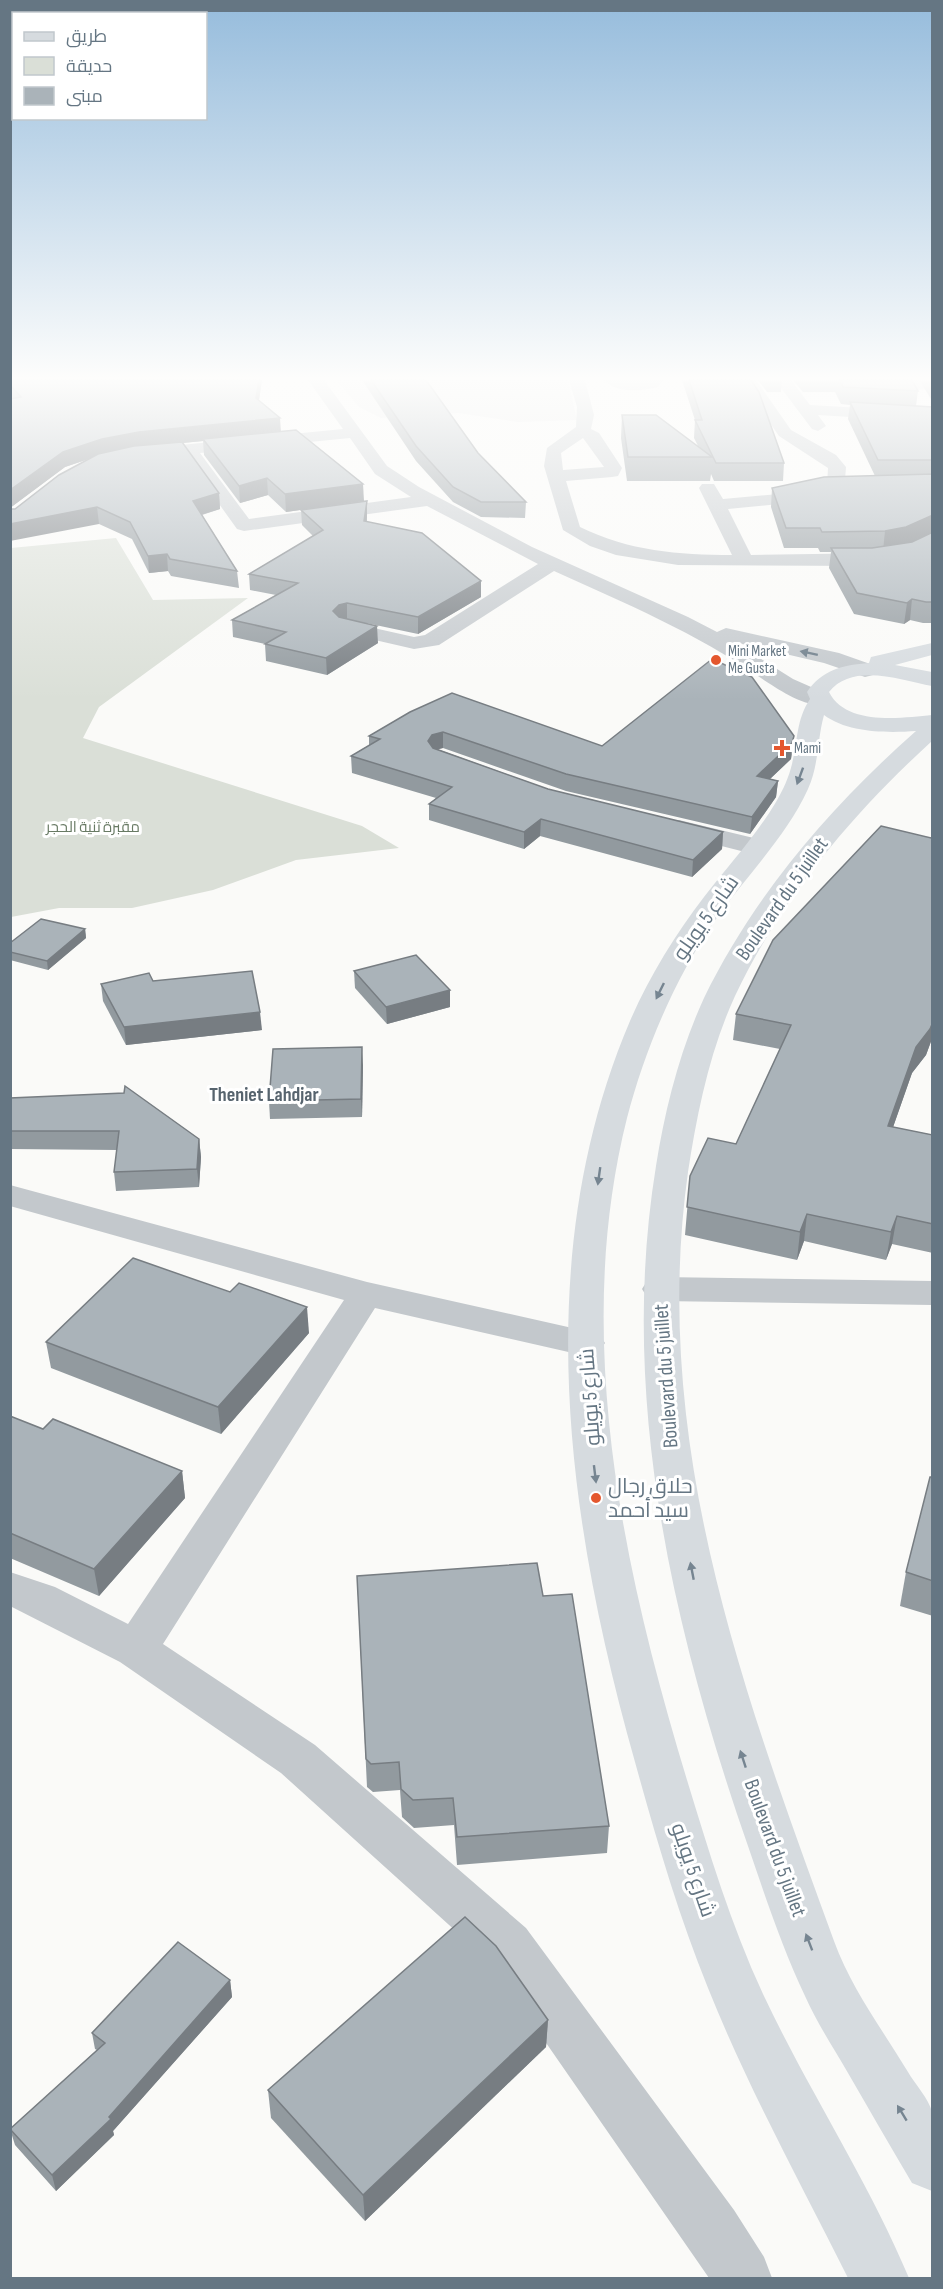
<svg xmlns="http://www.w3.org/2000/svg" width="943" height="2289" font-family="'Sofia Sans Condensed',Cairo,sans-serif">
	<rect width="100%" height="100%" fill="#fafaf8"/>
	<path fill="#e8e9e9" d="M336,380H568L577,420L518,422L458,413L381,418L359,407Z"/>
	<path fill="#dadfd7" d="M116,538L153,600L248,598L99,707L83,738L362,826L399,848L296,860L213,890L132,908H59L11,917V548Z"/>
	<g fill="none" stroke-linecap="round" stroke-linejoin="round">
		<g fill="#c3c8cc" fill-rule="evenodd">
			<path d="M308,380H324L387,466L419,487L532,547L688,617L717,632L726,628L839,653L873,665L876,670L873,675L865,677L824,663L734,642L793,679L827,694L830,699L827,704C806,709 778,689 761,678C696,633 625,603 554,571L439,645L414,649L340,632L336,628L340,624L347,622L414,637L425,635L538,564L427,506L244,531L237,529L184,455L141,459L133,454L141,449L343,429ZM350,438L375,474L411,497L249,519L200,453Z"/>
			<path d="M569,380H585L594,415L591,429L599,433L622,468L618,476L612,477L566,481L580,527C629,551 678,555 732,555L699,488L702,484H714L723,499L779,494L814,485L820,486L823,490L820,494L779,504L728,509L751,555L883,553L904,549L932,534V548L908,560L870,566L678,565L616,555L590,546L563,530L544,466L547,448L576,427L577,407ZM583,438L604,467L563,470L561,453Z"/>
			<path d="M604,380H663L658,387C642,391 617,394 604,380Z"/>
			<path d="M740,380H756L791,430L836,455L846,467L845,480L932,481V491L830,489L827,485L828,468L779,436Z"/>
			<path d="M775,380H791L810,405L932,412V422L818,415L826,426L818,431L812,429Z"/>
			<path d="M932,380V389L914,390L906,385L914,380Z"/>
			<path d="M679,820L766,841L770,847L766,853L757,855L670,833L666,828L670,823Z"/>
			<path d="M10,1185L367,1282L599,1334L605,1343L599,1352L586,1356L375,1308L163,1644L315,1745L526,1928L734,2210L764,2257L772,2278H709L490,1962L281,1773L120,1662L10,1606V1572L55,1587L128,1624L344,1300L10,1206Z"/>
			<path d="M660,1277L932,1281V1305L660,1301L647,1297L642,1289L647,1281Z"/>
		</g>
		<path fill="#d6dbdf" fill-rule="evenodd" d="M932,643V655L895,665L932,672V686C902,680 852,662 829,692C846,726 901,718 932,715V741C852,814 782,897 735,996C710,1050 697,1113 688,1172C650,1442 743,1692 834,1941C851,1988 882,2029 908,2072C915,2084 929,2099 932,2112C937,2129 933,2173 932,2191L912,2183C890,2146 869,2109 848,2073C833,2047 817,2023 805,1996C778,1939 759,1877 738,1817C668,1607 620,1387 656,1166C665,1109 680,1050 704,998C754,895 831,806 916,731C887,733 848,733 824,715C817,740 819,765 808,789C786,837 746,876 716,919C675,978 645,1049 627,1118C572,1337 623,1569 687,1780C709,1852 731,1925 763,1994C808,2090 868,2180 909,2278H848C800,2182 748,2088 708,1988C678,1914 656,1838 635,1762C567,1521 529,1258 630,1021C649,977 675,935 704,897C728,866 755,837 776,802C783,790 789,777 792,764C798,740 796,720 810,699L807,692C822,670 842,665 869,663L871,657Z"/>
	</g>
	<g fill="#929a9f">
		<path d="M10,380H262L259,400L281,431L364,501L286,512L268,495L240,503L204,455L203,441L182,443L219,493L220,509L202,515L237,571L239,588L171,576L168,571L149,573L132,539L99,524L15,509L89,459L65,467L10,508V399H12L10,397Z"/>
		<path d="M362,380H426L478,453L526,502L525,518L481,517L453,502L416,461Z"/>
		<path d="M682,380H751L784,463L783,481H714L711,474L710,481H627L621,438L622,415L698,446L694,438L695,420Z"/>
		<path d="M758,380H782L781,392H767Z"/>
		<path d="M793,380H912L918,391L916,406L933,407V623H923L910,620L904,624L854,614L829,568L831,552H820L818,548H784L771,507L772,488L875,476L848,419L850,405L841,404L835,392H803Z"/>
		<path d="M919,380H933V402Z"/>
		<path d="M301,510L367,516V522L481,597L418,634L366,623L378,643L327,675L266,661L265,644L233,637L232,620L276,595L250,590L249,574L313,536L302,525Z"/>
		<path d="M410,712L602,746L794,736L791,759L770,779L778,781L776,797L750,834L566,791L443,748L437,749L548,789L723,832L722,849L692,877L540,836L524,849L429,820V804L436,798L352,773L351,756L369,745V736Z"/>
		<path d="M933,836V1036L926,1055L912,1073L893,1127L933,1135V1253L892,1244L886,1260L804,1241L797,1260L685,1235L690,1176L736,1144L780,1049L733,1040L736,1014Z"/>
		<path d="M85,929L86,938L48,970L10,960V943Z"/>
		<path d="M354,971L450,1007L387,1024L355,988Z"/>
		<path d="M153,981L262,1030L126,1045L103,1001L101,984Z"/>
		<path d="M363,1065L362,1117L270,1119L269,1101Z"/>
		<path d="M10,1098L199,1139L201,1157L199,1187L116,1191L114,1172L117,1150L10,1149Z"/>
		<path d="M309,1333L221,1434L51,1368L46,1342Z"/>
		<path d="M10,1416L43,1429L182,1471L185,1498L99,1596L10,1558Z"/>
		<path d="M933,1477V1616L900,1606L906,1572Z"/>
		<path d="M357,1576L543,1596L609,1826L607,1853L457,1865L454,1825L414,1828L402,1817L400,1790L373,1792L367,1787Z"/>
		<path d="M230,1980L232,1997L113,2131L114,2135L56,2191L15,2145L10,2129L97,2050L95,2049L92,2033Z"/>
		<path d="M548,2020L546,2047L365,2221L271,2118L268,2090Z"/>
	</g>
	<g fill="#777d82">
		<path d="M259,380H262L257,413L256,398Z"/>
		<path d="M280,418L281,433L203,439V441L141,447L103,454L65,467L10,508V490L63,452L102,439L139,432Z"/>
		<path d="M267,478L268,495L240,503L239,486Z"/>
		<path d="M363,484L364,501L286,512L285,494Z"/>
		<path d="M219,493L220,509L194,517L193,501Z"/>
		<path d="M367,501V516L365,537L364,521Z"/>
		<path d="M97,507L99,524L10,541V524Z"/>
		<path d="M933,515V533L903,547L883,551L885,531Z"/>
		<path d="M167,554L168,571L149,573L148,556Z"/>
		<path d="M481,581V597L418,634V617Z"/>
		<path d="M912,599L910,620L904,624L907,603Z"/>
		<path d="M347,603V620L339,622L333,611L339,605Z"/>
		<path d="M377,626L378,643L327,675L326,658Z"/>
		<path d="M443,732V748L432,751L428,741L432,735Z"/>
		<path d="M794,736L791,759L755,793L757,776Z"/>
		<path d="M778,781L776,797L750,834L752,817Z"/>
		<path d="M541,819L540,836L524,849V832Z"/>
		<path d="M723,832L722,849L692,877L693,860Z"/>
		<path d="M85,929L86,938L48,970L47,961Z"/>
		<path d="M450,990V1007L387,1024L386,1007Z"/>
		<path d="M260,1012L262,1030L126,1045L124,1027Z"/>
		<path d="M933,1022V1036L926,1055L912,1073L884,1153L888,1126L916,1047Z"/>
		<path d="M362,1047L363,1065L362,1117L361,1099Z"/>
		<path d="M199,1139L201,1157L199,1187L197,1169Z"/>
		<path d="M807,1214L804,1241L797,1260L800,1232Z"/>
		<path d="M897,1216L892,1244L886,1260L891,1232Z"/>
		<path d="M307,1307L309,1333L221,1434L218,1407Z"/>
		<path d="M182,1471L185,1498L99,1596L94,1569Z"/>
		<path d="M230,1980L232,1997L113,2131L114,2135L56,2191L52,2175L109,2117Z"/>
		<path d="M548,2020L546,2047L365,2221L363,2195Z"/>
	</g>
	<g fill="#aab3b9" stroke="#777d82" stroke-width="1.5">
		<path d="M10,380H259L256,398L280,418L139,432L102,439L63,452L10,490V399L21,397L10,385Z"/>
		<path d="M371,380H426L478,453L526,502H481L453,487L416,446Z"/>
		<path d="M689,380H751L759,392L784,463H716L695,420H702Z"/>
		<path d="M840,380H912L918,391L843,387Z"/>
		<path d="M850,402L933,407V460H878Z"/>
		<path d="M622,415H656L712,457H628Z"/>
		<path d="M296,430L363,484L285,494L267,478L239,486L203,439Z"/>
		<path d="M182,442L219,493L193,501L237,571L170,559L167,554L148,556L130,522L97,507L10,524V509H15L59,475L98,454L134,446Z"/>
		<path d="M933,474V515L906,527L885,531L822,532L820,528H786L772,488L824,477Z"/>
		<path d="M367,501L364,521L422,533L481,581L418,617L347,603L339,605L333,611L339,617L377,626L326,658L265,644L286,632L232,620L298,583L249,574L323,530L301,510Z"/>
		<path d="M933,532V602H926L912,599L907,603L857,593L831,548H872L912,542Z"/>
		<path d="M712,659L752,677L794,736L792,743L757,776L778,781L752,817L566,774L443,732L432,735L428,741L433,748L548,789L723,832L693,860L541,819L524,832L429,804L452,787L351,756L380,739L369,736L410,712L452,693L602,746Z"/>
		<path d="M881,826L931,838L933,836V1022L930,1029L916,1047L888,1126L933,1135V1224L897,1216L891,1232L807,1214L800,1232L687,1207L690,1176L708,1138L736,1144L791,1025L736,1014L773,940Z"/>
		<path d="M41,919L85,929L47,961L10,952V943Z"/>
		<path d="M416,955L450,990L386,1007L354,971Z"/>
		<path d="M252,971L260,1012L124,1027L101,984L149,973L153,981Z"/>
		<path d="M362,1047L361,1099L269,1101L273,1049Z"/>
		<path d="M125,1086L199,1139L197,1169L114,1172L119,1131H10V1098L124,1093Z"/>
		<path d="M133,1258L230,1292L239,1283L307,1307L218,1407L46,1342Z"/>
		<path d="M10,1416L43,1429L53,1419L182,1471L94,1569L10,1533Z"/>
		<path d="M930,1477H933V1581L906,1572Z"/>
		<path d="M537,1563L543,1596L572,1594L609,1826L457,1837L453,1798L413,1800L401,1789L399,1762L371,1764L366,1759L357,1576Z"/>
		<path d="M465,1917L496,1946L548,2020L363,2195L268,2090Z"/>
		<path d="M178,1942L230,1980L109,2117L111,2119L52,2175L10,2129L105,2043L92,2033Z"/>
	</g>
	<defs><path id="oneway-solid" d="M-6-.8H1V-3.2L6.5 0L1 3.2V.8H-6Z" transform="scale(1.5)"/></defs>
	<use fill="#6a7a87" href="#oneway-solid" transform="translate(809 653) rotate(-168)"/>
	<g fill="#768591">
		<use href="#oneway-solid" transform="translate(800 776) rotate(110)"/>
		<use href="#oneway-solid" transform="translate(660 991) rotate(116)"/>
		<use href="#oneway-solid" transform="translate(599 1176) rotate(98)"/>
		<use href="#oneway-solid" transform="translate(595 1474) rotate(83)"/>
		<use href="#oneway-solid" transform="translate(692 1571) rotate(-101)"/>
		<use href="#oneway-solid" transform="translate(743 1759) rotate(-108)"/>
		<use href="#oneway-solid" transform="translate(809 1942) rotate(-111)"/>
		<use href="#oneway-solid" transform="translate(902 2113) rotate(-121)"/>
	</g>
	<linearGradient id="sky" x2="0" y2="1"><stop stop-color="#96bcdc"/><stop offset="0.54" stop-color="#fdfdfc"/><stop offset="1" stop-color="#fdfdfc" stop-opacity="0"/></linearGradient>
	<rect width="943" height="700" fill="url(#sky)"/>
	<g fill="#e4572e" stroke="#fff" stroke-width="2">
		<circle cx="716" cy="660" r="6"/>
		<path d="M779 739h6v6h6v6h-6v6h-6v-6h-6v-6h6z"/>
		<circle cx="596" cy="1498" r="6"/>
	</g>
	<g text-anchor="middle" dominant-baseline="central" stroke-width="6" stroke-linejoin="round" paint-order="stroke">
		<g font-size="15" fill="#657683" stroke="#fff" text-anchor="start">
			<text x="728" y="651">Mini Market<tspan x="728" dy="17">Me Gusta</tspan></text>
			<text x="794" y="748">Mami</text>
		</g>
		<g font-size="15" fill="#687a64" stroke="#fff">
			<text x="93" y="827">مقبرة ثنية الحجر</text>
		</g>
		<g font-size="20" font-weight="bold" fill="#57646e" stroke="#fff">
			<text x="264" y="1095">Theniet Lahdjar</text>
		</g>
		<g font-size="21" fill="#657683" stroke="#fff">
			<text transform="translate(782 899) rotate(-55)">Boulevard du 5 juillet</text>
			<text transform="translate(706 918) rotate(-55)">شارع 5 يويلو</text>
			<text transform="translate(666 1376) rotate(-94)">Boulevard du 5 juillet</text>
			<text transform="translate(590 1397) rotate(-94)">شارع 5 يويلو</text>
			<text transform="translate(775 1848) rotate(70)">Boulevard du 5 juillet</text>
			<text transform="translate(693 1870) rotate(71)">شارع 5 يويلو</text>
		</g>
		<g font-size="21" fill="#657683" stroke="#fff" text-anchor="start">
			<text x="608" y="1486">حلاق رجال<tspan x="608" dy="24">سيد أحمد</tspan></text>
		</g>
	</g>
	<rect width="943" height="2289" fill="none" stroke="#657683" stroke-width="24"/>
	<rect x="12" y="12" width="195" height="108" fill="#ffffff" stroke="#c1c8cd" stroke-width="1.5"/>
	<rect x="24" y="32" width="30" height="9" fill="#d6dbdf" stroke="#c1c8cd" stroke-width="1.5"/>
	<text x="66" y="42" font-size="18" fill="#657683">طريق</text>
	<rect x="24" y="57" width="30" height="18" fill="#dadfd7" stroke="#c1c8cd" stroke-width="1.5"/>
	<text x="66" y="72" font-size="18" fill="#657683">حديقة</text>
	<rect x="24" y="87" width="30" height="18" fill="#aab3b9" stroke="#c1c8cd" stroke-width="1.5"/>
	<text x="66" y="102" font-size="18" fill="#657683">مبنى</text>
</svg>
